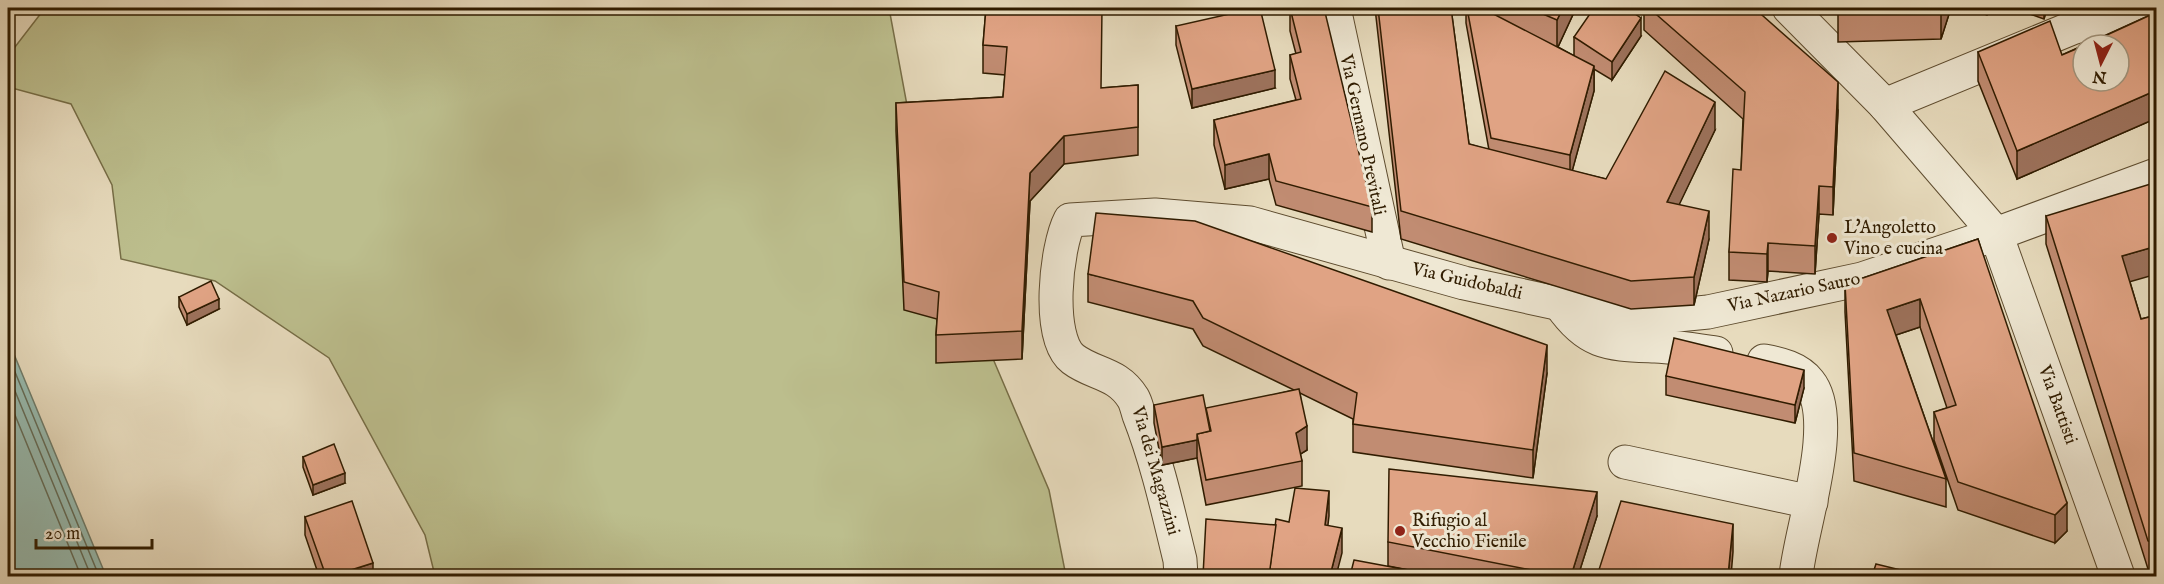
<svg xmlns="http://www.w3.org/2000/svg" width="2164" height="584" font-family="'IM FELL English',serif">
	<rect width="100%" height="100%" fill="#e7dbbd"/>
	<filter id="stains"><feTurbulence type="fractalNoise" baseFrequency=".00333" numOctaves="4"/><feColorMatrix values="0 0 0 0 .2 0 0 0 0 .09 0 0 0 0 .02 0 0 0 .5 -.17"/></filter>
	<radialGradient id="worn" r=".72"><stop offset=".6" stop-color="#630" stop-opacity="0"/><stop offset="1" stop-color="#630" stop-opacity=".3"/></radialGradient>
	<path fill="#bcbe8d" stroke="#766d46" stroke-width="1.5" d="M45,8H889L924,197L1049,490L1066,576H435L425,535L329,358L215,281L121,259L112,185L71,104L8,87V56Z"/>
	<path fill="#97bbb0" stroke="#6e7b6a" stroke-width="1.5" d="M8,345L11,347L106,576H8Z"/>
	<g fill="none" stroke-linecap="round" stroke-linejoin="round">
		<g stroke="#646c58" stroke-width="1.5">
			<path d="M8,355L99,576"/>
			<path d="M8,374L91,576"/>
			<path d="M8,398L81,576"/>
		</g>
		<g stroke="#5e4c2f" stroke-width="35">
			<g id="minor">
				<path d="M1334,8L1389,263"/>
				<path d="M1789,8L1885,105L1996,234L2118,576"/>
				<path d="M1885,105L2072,28L2102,19L2156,14"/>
				<path d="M1560,304C1588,345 1609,344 1655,346C1676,347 1695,350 1716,353"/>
				<path d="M1764,361C1780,364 1798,368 1809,382C1840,420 1800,530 1796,576"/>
				<path d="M1625,462L1811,502"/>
				<path d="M1181,576L1180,560C1168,511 1157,461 1139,415C1137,409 1136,403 1133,398C1117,372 1094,375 1073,359C1046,338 1056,247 1070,220L1155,215L1250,223L1464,283L1593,311L1657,317L1708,312L1862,279L1996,234L2156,175"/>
			</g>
		</g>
		<use href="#minor" stroke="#efe8d4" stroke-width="33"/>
	</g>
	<g fill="#c18c72" stroke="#301c00" stroke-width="1.5">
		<path d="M986,8L1101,88L1138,85V155L1064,164L1030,201L1022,359L936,363V335L937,319L904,310L896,131V103L1003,97L1005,75L983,73V45Z"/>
		<path d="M1290,8L1372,207V232L1276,205L1269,179L1225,189L1214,145V120L1296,100L1290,79V55L1296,54L1290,31Z"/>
		<path d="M1375,8H1451L1469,144L1489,150L1466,23V8H1576L1558,47L1574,56V37L1641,36L1612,80L1594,69V91L1572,171L1606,179L1715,130L1679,204L1709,239L1694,305L1631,309L1401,239Z"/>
		<path d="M1644,8H1754L1838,110L1833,215L1819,214L1815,274L1768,271L1767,282L1729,280V252L1741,170L1743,119L1644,30Z"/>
		<path d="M1840,8H1951L1941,39L1838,42V14Z"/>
		<path d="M1970,8H1990L1987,15Z"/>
		<path d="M2013,8H2047L2044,19Z"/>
		<path d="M2157,12V118L2017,179L1978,81V52L2062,55Z"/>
		<path d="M1176,26L1275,88L1192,108L1176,45Z"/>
		<path d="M2046,216L2130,282L2141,319L2157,315V572L2148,569L2046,244Z"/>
		<path d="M1978,239L2067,531L2055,543L1958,510L1934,440V412L1947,408L1920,327L1896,335L1946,479V507L1854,481L1845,312V284Z"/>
		<path d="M1088,274L1547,373L1533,478L1353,452V419L1300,393L1307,450L1300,454L1302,461V486L1206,505L1197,458L1162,465L1154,423V405L1206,411L1294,390L1203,346L1193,329L1088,302Z"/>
		<path d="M179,297L219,309L187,325L179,307Z"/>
		<path d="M1666,376L1804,388L1795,423L1666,395Z"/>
		<path d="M303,457L345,483L313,495L303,467Z"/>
		<path d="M1597,516L1578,576H1440L1388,566V542Z"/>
		<path d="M305,517L373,576H319L305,535Z"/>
	</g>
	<g fill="#9d725c" stroke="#301c00" stroke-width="1.5">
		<path d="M1563,8H1576L1557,49V20Z"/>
		<path d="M1942,8H1951L1941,39V11Z"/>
		<path d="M2044,8H2047L2044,19Z"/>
		<path d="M1641,18V36L1612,80V62Z"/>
		<path d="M1594,66V91L1570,179V155Z"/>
		<path d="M1275,70V88L1192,108V89Z"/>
		<path d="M1838,82V110L1833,215V187Z"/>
		<path d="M2157,90V118L2017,179V151Z"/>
		<path d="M1715,102V130L1667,230V202Z"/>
		<path d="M1064,136V164L1030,201L1022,359V331L1030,173Z"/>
		<path d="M1269,154V179L1225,189V165Z"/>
		<path d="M1819,186V214L1815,274V246Z"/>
		<path d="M1709,211V239L1694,305V277Z"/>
		<path d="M1768,243V271L1767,282V254Z"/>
		<path d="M2157,246V274L2122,284V256Z"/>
		<path d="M219,299V309L187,325V314Z"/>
		<path d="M1920,299V327L1887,338V310Z"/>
		<path d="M1547,345V373L1533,478V450Z"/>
		<path d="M1804,370V388L1795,423V405Z"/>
		<path d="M1307,426V450L1296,457V433Z"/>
		<path d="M1197,440V458L1162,465V447Z"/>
		<path d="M345,473V483L313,495V485Z"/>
		<path d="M1329,491V516L1325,550V525Z"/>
		<path d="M1597,492V516L1578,576H1571Z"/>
		<path d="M2067,503V531L2055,543V515Z"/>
		<path d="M1733,524V552L1731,576H1728Z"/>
		<path d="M1342,528V553L1336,576H1330Z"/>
		<path d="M373,563V576H332Z"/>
	</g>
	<g fill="#e0a384" stroke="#301c00" stroke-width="1.5">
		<path d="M986,8H1102L1101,88L1138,85V127L1064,136L1030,173L1022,331L936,335L939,292L904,282L896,103L1003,97L1007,47L983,45Z"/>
		<path d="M1256,8H1260L1275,70L1192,89L1176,26Z"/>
		<path d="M1290,8H1324L1372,207L1276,181L1269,154L1225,165L1214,120L1301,99L1290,55L1301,52Z"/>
		<path d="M1378,8H1451L1469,144L1606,179L1665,71L1715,102L1667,202L1709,211L1694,277L1631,281L1401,211Z"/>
		<path d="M1467,8H1482L1594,66L1570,155L1491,138Z"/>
		<path d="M1529,8H1563L1557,20Z"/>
		<path d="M1594,8H1626L1641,18L1612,62L1574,37Z"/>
		<path d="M1649,8H1754L1838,82L1833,187L1819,186L1815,246L1768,243L1767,254L1729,252L1733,169L1741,170L1745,92Z"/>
		<path d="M1840,8H1942L1941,11L1838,14Z"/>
		<path d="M2157,12V90L2017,151L1978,52L2050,21L2062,55L2083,46V81H2119V45H2085Z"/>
		<path d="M2157,182V246L2122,256L2141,319L2157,315V544L2148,541L2046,216Z"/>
		<path d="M1096,213L1195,221L1547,345L1533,450L1353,424L1357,393L1203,318L1193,301L1088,274Z"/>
		<path d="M1978,239L2067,503L2055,515L1958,482L1934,412L1956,405L1920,299L1887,310L1946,479L1854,453L1845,284Z"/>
		<path d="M211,281L219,299L187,314L179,297Z"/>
		<path d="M1674,338L1804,370L1795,405L1666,376Z"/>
		<path d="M1299,389L1307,426L1296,433L1302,461L1206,480L1197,434L1211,431L1206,408Z"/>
		<path d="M1203,395L1210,431L1197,434V440L1162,447L1154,405Z"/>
		<path d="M334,444L345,473L313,485L303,457Z"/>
		<path d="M1389,469L1597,492L1571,576H1562L1388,542Z"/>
		<path d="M1295,488L1329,491L1325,525L1342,528L1330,576H1269L1276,519L1289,522Z"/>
		<path d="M352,501L373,563L332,576H326L305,517Z"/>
		<path d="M1621,501L1733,524L1728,576H1597Z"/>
		<path d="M1206,519L1276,525L1269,576H1203Z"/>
		<path d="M1354,560L1440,576H1350Z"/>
		<path d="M1876,564L1925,576H1872Z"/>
	</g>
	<g fill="#8f2418" stroke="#efe8d4" stroke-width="2">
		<circle cx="1832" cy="238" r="6"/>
		<circle cx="1400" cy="531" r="6"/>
	</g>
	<g text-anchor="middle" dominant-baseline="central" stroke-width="6" stroke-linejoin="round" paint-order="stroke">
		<g font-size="18" fill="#301c00" stroke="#efe8d4">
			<text transform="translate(1362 135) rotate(78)">Via Germano Previtali</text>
			<text transform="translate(1467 282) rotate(13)">Via Guidobaldi</text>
			<text transform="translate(1794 293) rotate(-12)">Via Nazario Sauro</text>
			<text transform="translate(2057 405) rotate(70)">Via Battisti</text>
			<text transform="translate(1155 471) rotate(74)">Via dei Magazzini</text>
		</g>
		<g font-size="18" fill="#301c00" stroke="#efe8d4" text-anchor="start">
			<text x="1844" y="228">L'Angoletto<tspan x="1844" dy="21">Vino e cucina</tspan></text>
			<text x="1412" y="521">Rifugio al<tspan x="1412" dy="21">Vecchio Fienile</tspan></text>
		</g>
	</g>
	<rect width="2164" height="584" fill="none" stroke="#e7dbbd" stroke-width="30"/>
	<rect x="9" y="9" width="2146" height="566" fill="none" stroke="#301c00" stroke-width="3"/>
	<rect x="15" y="15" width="2134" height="554" fill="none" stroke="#301c00" stroke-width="1.5"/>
	<g transform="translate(2101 63) rotate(186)"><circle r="28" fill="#efe8d4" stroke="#a3967f" stroke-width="1.5"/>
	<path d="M0-4.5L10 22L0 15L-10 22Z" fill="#8f2418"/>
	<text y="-9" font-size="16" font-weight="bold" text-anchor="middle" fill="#301c00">N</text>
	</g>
	<path d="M36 539v9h116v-9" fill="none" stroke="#301c00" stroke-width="3"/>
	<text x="45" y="539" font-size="18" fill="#301c00" stroke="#efe8d4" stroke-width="4.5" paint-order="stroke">20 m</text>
	<rect width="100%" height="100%" filter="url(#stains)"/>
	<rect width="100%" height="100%" fill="url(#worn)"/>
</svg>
